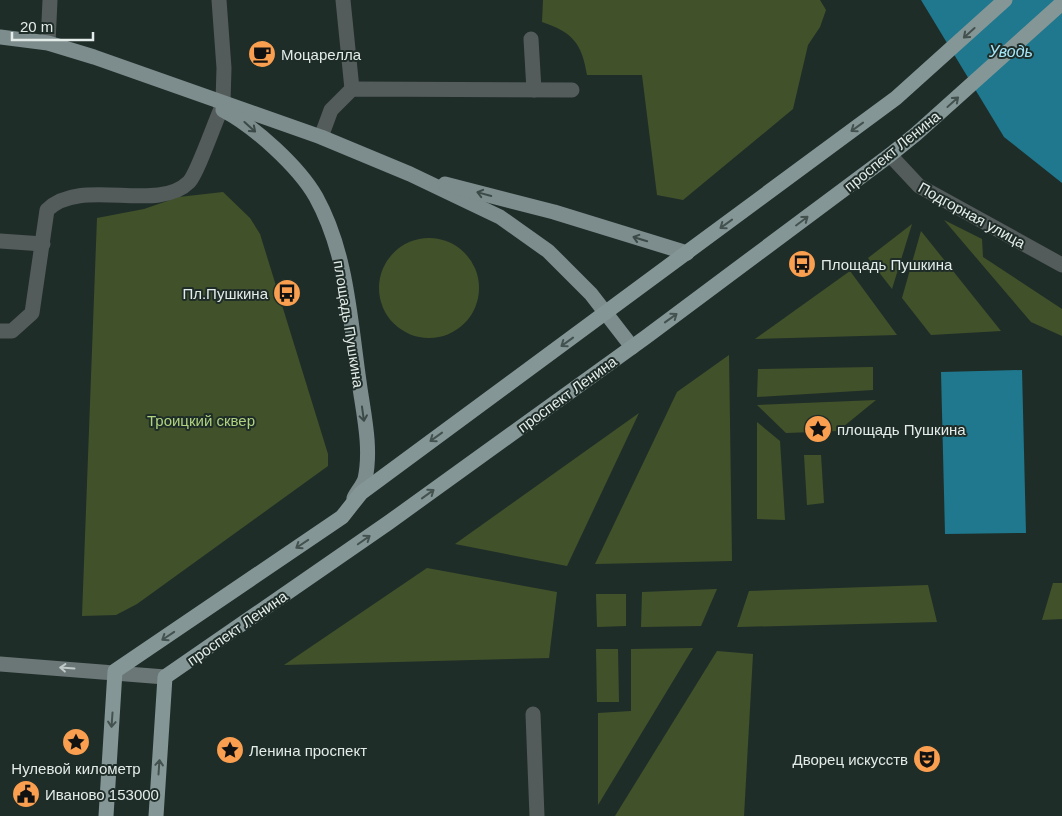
<svg xmlns="http://www.w3.org/2000/svg" width="1062" height="816" font-family="Arial,sans-serif">
	<rect width="100%" height="100%" fill="#1f2d29"/>
	<g fill="#41522a">
		<path d="M543,0H820L826,10L820,27L808,45L793,109L683,200L657,195L642,75H587C582,44 573,32 542,22Z"/>
		<path d="M223,192L250,218L260,234L328,454V466L137,604L116,615L82,616L97,218L144,209L179,197Z"/>
		<path d="M944,220L982,239L983,257L1062,309V336L1031,322Z"/>
		<path d="M912,224L892,289L868,258Z"/>
		<path d="M921,231L1001,331L931,335L902,298Z"/>
		<circle cx="429" cy="288" r="50"/>
		<path d="M850,271L897,335L755,339Z"/>
		<path d="M729,355L732,561L595,564L677,392Z"/>
		<path d="M873,367V390L757,397L758,369Z"/>
		<path d="M876,400L838,431L786,433L757,405Z"/>
		<path d="M639,413L567,566L455,544Z"/>
		<path d="M757,422L780,441L785,520L757,519Z"/>
		<path d="M804,455H821L824,503L807,505Z"/>
		<path d="M427,568L557,592L549,658L284,665Z"/>
		<path d="M1053,583H1062V619L1042,620Z"/>
		<path d="M928,585L937,622L737,627L749,591Z"/>
		<path d="M717,589L701,626L641,627L642,592Z"/>
		<path d="M596,594H626V626L597,627Z"/>
		<path d="M693,648L598,805V713L631,711V649Z"/>
		<path d="M596,649H618L619,702H597Z"/>
		<path d="M717,651L753,654L744,816H615Z"/>
	</g>
	<g fill="#1f788e">
		<path d="M921,0H1062V183L1004,137Z"/>
		<path d="M1022,370L1026,533L945,534L941,372Z"/>
	</g>
	<g fill="none" stroke-linecap="round" stroke-linejoin="round">
		<g stroke="#545c5b" stroke-width="15">
			<path d="M219,0L224,68L223,102"/>
			<path d="M343,0L352,89"/>
			<path d="M531,39L534,90"/>
			<path d="M321,137L331,110L352,89L572,90"/>
			<path d="M0,241L43,244"/>
			<path d="M0,331H12L32,313L47,210C81,176 157,214 189,182C197,174 215,122 221,109"/>
			<path d="M533,714L537,816"/>
		</g>
		<path stroke="#545c5b" stroke-width="15" d="M890,155L919,186L1062,265"/>
		<path stroke="#545c5b" stroke-width="15" d="M48,43L50,0"/>
		<path stroke="#6b7777" stroke-width="15" d="M0,664L165,677"/>
		<g stroke="#7d8c8c" stroke-width="15">
			<path d="M0,37L48,43L94,57L321,137L410,174L500,217L548,251L591,294L632,347"/>
			<path d="M223,110C254,126 299,167 316,197C347,253 350,319 359,381C363,412 372,447 365,479C363,485 357,492 354,498"/>
			<path d="M445,184L554,212L687,253"/>
		</g>
		<g stroke="#859696" stroke-width="15">
			<path d="M106,816L115,671L342,517L361,493L896,98L1005,0"/>
			<path d="M156,816L165,677L388,523L646,337L890,155L916,134L1062,3"/>
		</g>
	</g>
	<defs><path id="oneway-shaft" d="M-6 0H5M1.5-3L5.5 0L1.5 3" fill="none" stroke-width="1.6" stroke-linecap="round" stroke-linejoin="round" transform="scale(1.25)"/></defs>
	<g stroke="#43524f">
		<use href="#oneway-shaft" transform="translate(969 33) rotate(138)"/>
		<use href="#oneway-shaft" transform="translate(953 102) rotate(-42)"/>
		<use href="#oneway-shaft" transform="translate(857 127) rotate(144)"/>
		<use href="#oneway-shaft" transform="translate(802 221) rotate(-37)"/>
		<use href="#oneway-shaft" transform="translate(726 224) rotate(144)"/>
		<use href="#oneway-shaft" transform="translate(671 318) rotate(-36)"/>
		<use href="#oneway-shaft" transform="translate(567 342) rotate(144)"/>
		<use href="#oneway-shaft" transform="translate(436 437) rotate(144)"/>
		<use href="#oneway-shaft" transform="translate(428 494) rotate(-36)"/>
		<use href="#oneway-shaft" transform="translate(364 540) rotate(-35)"/>
		<use href="#oneway-shaft" transform="translate(302 544) rotate(146)"/>
		<use href="#oneway-shaft" transform="translate(168 636) rotate(146)"/>
		<use href="#oneway-shaft" transform="translate(112 720) rotate(94)"/>
		<use href="#oneway-shaft" transform="translate(159 767) rotate(-86)"/>
	</g>
	<g stroke="#3b4a47">
		<use href="#oneway-shaft" transform="translate(250 127) rotate(42)"/>
		<use href="#oneway-shaft" transform="translate(484 194) rotate(-165)"/>
		<use href="#oneway-shaft" transform="translate(640 239) rotate(-163)"/>
		<use href="#oneway-shaft" transform="translate(363 414) rotate(82)"/>
	</g>
	<use stroke="#bfc9c7" href="#oneway-shaft" transform="translate(67 668) rotate(-176)"/>
	<defs>
		<g id="cafe-disc" transform="scale(1.4375)"><circle r="9.5" fill="#fa9f4f" stroke="#1f2d29"/><path d="M-5.5-4.5H6V0H3Q3 3.5 0 3.5H-2.5Q-5.5 3.5-5.5 0ZM3-3.2v2h1.7v-2ZM-6 4.5H4V6H-6Z" fill="#111"/></g>
		<g id="bus-disc" transform="scale(1.4375)"><circle r="9.5" fill="#fa9f4f" stroke="#1f2d29"/><path d="M-5-6H5V4H4V6H2V4H-2V6H-4V4H-5ZM-3.5-4V0h7V-4ZM-3.5 1.2v1.5H-2V1.2ZM2 1.2v1.5H3.5V1.2Z" fill="#111"/></g>
		<g id="sight-disc" transform="scale(1.4375)"><circle r="9.5" fill="#fa9f4f" stroke="#1f2d29"/><path d="M0-6L1.8-2.2L6-1.7L2.9 1.2L3.7 5.4L0 3.3L-3.7 5.4L-2.9 1.2L-6-1.7L-1.8-2.2Z" fill="#111"/></g>
		<g id="theatre-disc" transform="scale(1.4375)"><circle r="9.5" fill="#fa9f4f" stroke="#1f2d29"/><path d="M-5-5.5Q0-4 5-5.5V0Q5 5 0 6Q-5 5-5 0ZM-3.3-2.5H-1v1.5H-3.3ZM1-2.5H3.3v1.5H1ZM-2.8 1Q0 5.5 2.8 1Z" fill="#111"/></g>
		<g id="civic-disc" transform="scale(1.4375)"><circle r="9.5" fill="#fa9f4f" stroke="#1f2d29"/><path d="M-.6-6.5H3V-4.5H.6V-3L4-1V1h2V6H-6V1h2V-1L-.6-3ZM-1.2 2.5V6h2.4V2.5Z" fill="#111"/></g>
	</defs>
	<g fill-rule="evenodd">
		<use href="#cafe-disc" x="262" y="54"/>
		<use href="#bus-disc" x="802" y="264"/>
		<use href="#bus-disc" x="287" y="293"/>
		<use href="#sight-disc" x="818" y="429"/>
		<use href="#sight-disc" x="76" y="742"/>
		<use href="#sight-disc" x="230" y="750"/>
		<use href="#theatre-disc" x="927" y="759"/>
		<use href="#civic-disc" x="26" y="794"/>
	</g>
	<g text-anchor="middle" dominant-baseline="central" stroke-width="4" stroke-linejoin="round" paint-order="stroke">
		<g font-size="15" fill="#e3ece9" stroke="#1f2d29" text-anchor="start">
			<text x="281" y="54">Моцарелла</text>
			<text x="821" y="264">Площадь Пушкина</text>
			<text x="268" y="293" text-anchor="end">Пл.Пушкина</text>
			<text x="837" y="429">площадь Пушкина</text>
			<text x="249" y="750">Ленина проспект</text>
			<text x="908" y="759" text-anchor="end">Дворец искусств</text>
			<text x="76" y="768" text-anchor="middle">Нулевой километр</text>
			<text x="45" y="794">Иваново 153000</text>
		</g>
		<g font-size="15" fill="#e3ece9" stroke="#1f2d29">
			<text transform="translate(892 151) rotate(-39)">проспект Ленина</text>
			<text transform="translate(972 215) rotate(29)">Подгорная улица</text>
			<text transform="translate(349 324) rotate(81)">площадь Пушкина</text>
			<text transform="translate(567 394) rotate(-36)">проспект Ленина</text>
			<text transform="translate(237 628) rotate(-35)">проспект Ленина</text>
		</g>
		<g font-size="15" fill="#b0d37f" stroke="#1f2d29">
			<text x="201" y="420">Троицкий сквер</text>
		</g>
		<g font-size="16" font-style="italic" fill="#a6e6f9" stroke="#1f2d29">
			<text x="1011" y="51">Уводь</text>
		</g>
	</g>
	<path d="M12 32v8h81v-8" fill="none" stroke="#e3ece9" stroke-width="2.5"/>
	<text x="20" y="32" font-size="15" fill="#e3ece9" stroke="#1f2d29" stroke-width="4" paint-order="stroke">20 m</text>
</svg>
